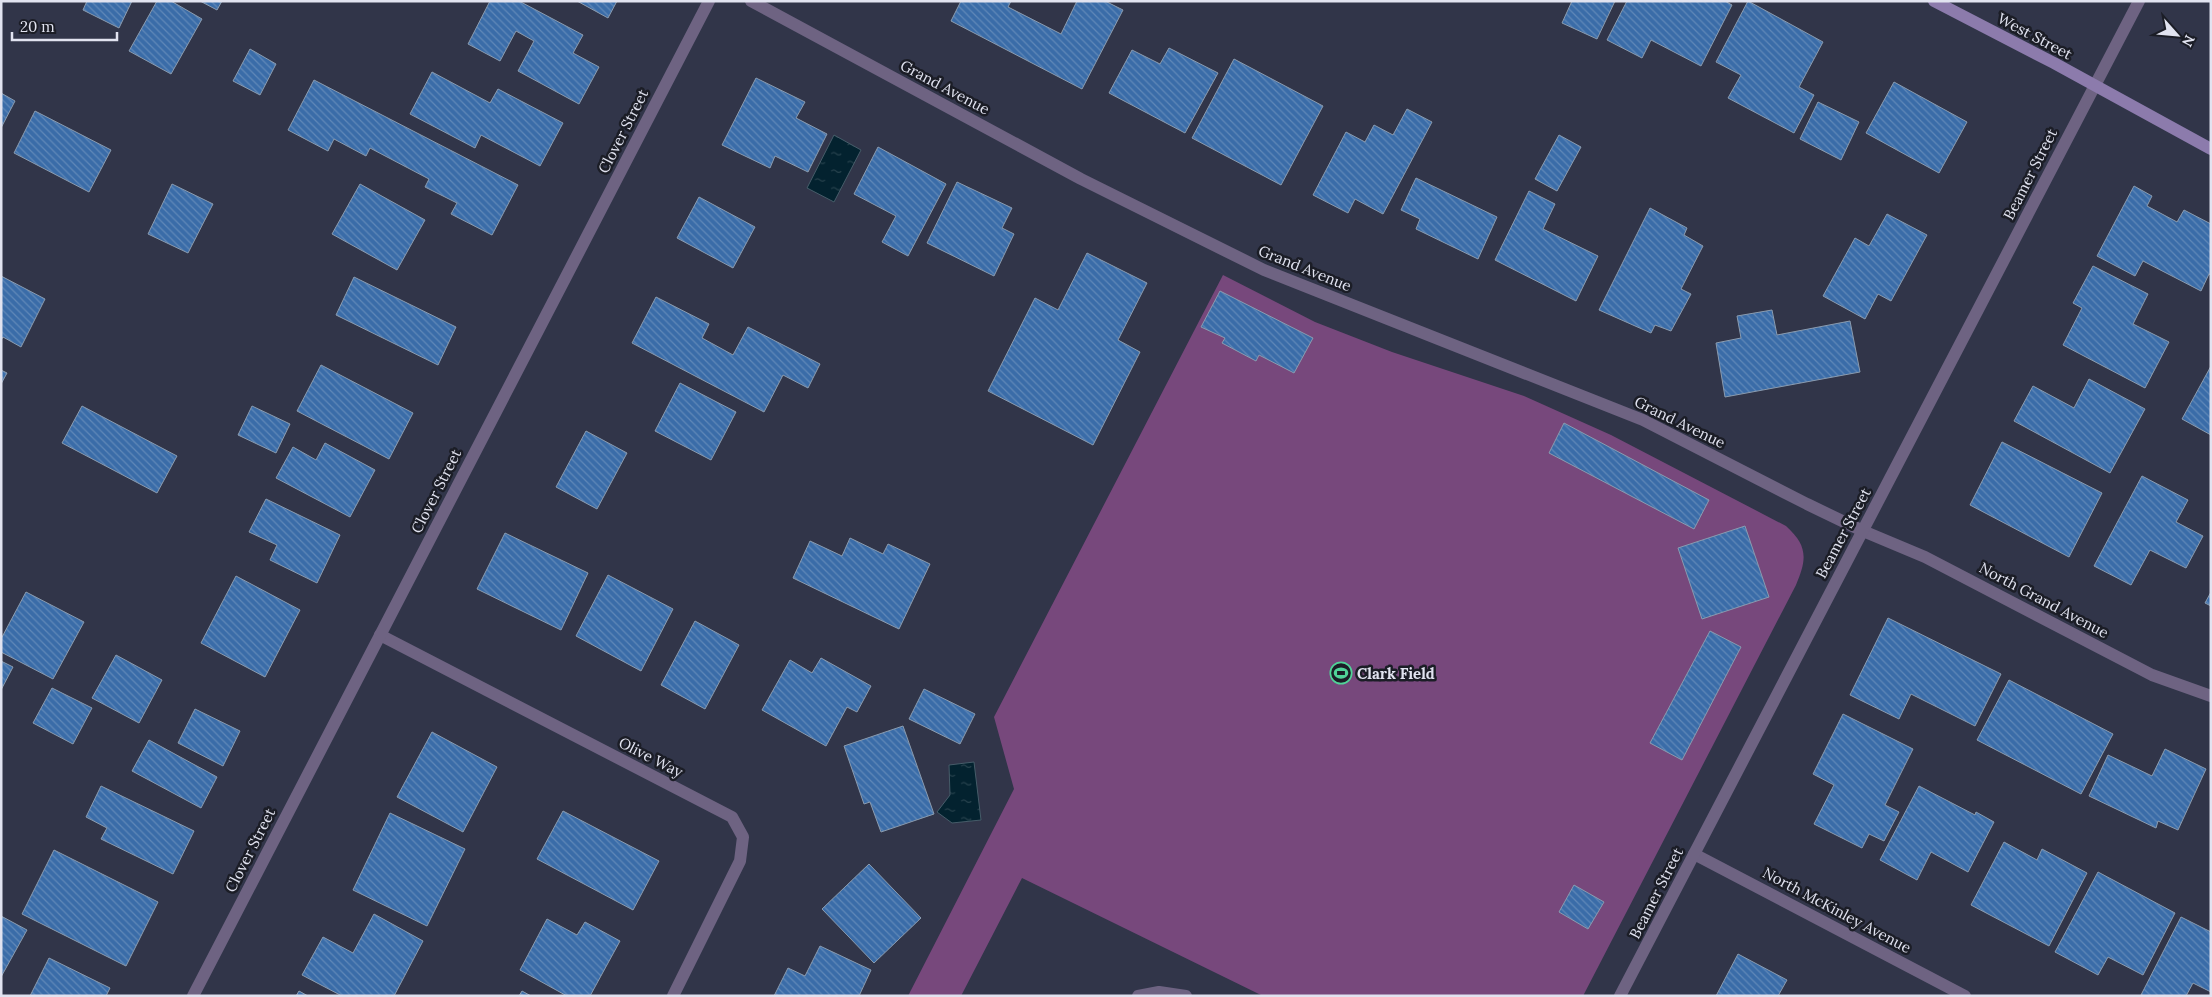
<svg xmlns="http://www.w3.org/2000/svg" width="2212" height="997" font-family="Lora,serif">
	<defs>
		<pattern id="water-ripples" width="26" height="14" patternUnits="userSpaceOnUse" patternTransform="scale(1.25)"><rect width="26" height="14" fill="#03222f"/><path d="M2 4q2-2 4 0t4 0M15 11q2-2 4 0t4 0" fill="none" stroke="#27424d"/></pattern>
		<pattern id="building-back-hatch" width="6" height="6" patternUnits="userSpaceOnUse" patternTransform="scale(1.25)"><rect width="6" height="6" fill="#3a6ca8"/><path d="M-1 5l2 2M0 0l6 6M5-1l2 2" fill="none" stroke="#6088b8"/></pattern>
	</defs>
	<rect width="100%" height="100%" fill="#313549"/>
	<path fill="#77487c" d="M1223,275L1315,322L1392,352L1524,396L1611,435L1786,526C1808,546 1807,559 1796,585L1583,996H1263L1022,878L961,996H908L1014,789L994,717Z"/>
	<g fill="url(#water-ripples)" stroke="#465c69">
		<path d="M834,135L861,150L834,202L807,188Z"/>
		<path d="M974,762L981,820L952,823L937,812L950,795L949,765Z"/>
	</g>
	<g fill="url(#building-back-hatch)" stroke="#8a9baf">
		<path d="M87,1H132L119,28L83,10Z"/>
		<path d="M157,1H171L202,19L171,74L129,51Z"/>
		<path d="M200,1H222L217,10Z"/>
		<path d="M490,1H519L583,35L573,53L599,67L579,104L518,71L534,41L516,31L500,61L468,44Z"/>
		<path d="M577,1H617L608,18Z"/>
		<path d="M961,1H1011L1008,7L1061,34L1077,1H1105L1123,10L1082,89L951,21Z"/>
		<path d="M1572,1H1615L1597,39L1562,23Z"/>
		<path d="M1627,1H1725L1732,5L1701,66L1651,40L1642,58L1607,40Z"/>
		<path d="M1748,1L1823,42L1799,87L1814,95L1794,133L1728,98L1741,75L1716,62Z"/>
		<path d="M1169,48L1218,73L1185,133L1109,93L1132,50L1160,64Z"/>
		<path d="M250,49L276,64L260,95L233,81Z"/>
		<path d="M1234,59L1323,106L1281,185L1192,138Z"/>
		<path d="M432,72L490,103L498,89L563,123L540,166L481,135L475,148L410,114Z"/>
		<path d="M756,78L805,102L796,118L827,134L808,172L775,156L770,168L722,145Z"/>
		<path d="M314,80L518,185L492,235L451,214L457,203L425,187L429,179L370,148L366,156L334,139L328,151L288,130Z"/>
		<path d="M1894,82L1967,122L1939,173L1866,133Z"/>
		<path d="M1,93L15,101L1,128Z"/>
		<path d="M1818,102L1859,122L1841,160L1800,139Z"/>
		<path d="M1407,109L1432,122L1383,214L1355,199L1348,213L1313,195L1346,132L1365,142L1374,125L1393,135Z"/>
		<path d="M35,111L111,150L89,192L14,153Z"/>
		<path d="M1559,135L1581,147L1557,191L1535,179Z"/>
		<path d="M878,147L946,184L908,256L882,242L896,216L854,194Z"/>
		<path d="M1416,178L1497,217L1478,259L1416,229L1420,219L1401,210Z"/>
		<path d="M957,182L1012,208L1002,228L1014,234L994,276L927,243Z"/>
		<path d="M172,184L213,204L188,253L148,234Z"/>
		<path d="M360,184L425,220L397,270L332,234Z"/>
		<path d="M2134,186L2152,196L2147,206L2177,222L2184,210L2211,224V275L2209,274L2201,291L2143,261L2135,276L2097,256Z"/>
		<path d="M1529,191L1555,204L1543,229L1598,256L1576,301L1495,260Z"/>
		<path d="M699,197L755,227L733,268L677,238Z"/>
		<path d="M1650,208L1687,228L1684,235L1703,246L1681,289L1691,294L1671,331L1655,325L1651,333L1599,310Z"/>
		<path d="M1887,214L1927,235L1891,301L1878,294L1865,319L1823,296L1855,238L1869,246Z"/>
		<path d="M1087,253L1147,283L1118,340L1140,352L1093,445L988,391L1035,298L1058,310Z"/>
		<path d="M2093,266L2148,294L2133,324L2169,342L2145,388L2063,345L2082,308L2073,303Z"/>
		<path d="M1,276L45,299L21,347L3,337L1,340Z"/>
		<path d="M354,277L456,327L438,365L336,315Z"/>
		<path d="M1220,291L1313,338L1294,373L1259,355L1256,361L1222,343L1225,338L1201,327Z"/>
		<path d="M656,297L709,324L702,338L733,355L748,327L820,364L808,388L783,375L764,412L632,343Z"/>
		<path d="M1772,310L1777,335L1850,321L1860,372L1725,397L1716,343L1741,338L1737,316Z"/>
		<path d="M321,365L413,413L389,459L297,411Z"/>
		<path d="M2211,366V435L2182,419Z"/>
		<path d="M1,370L7,373L1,384Z"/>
		<path d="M2089,379L2145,409L2110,473L2014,421L2033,386L2074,408Z"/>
		<path d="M680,383L736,412L711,460L655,431Z"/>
		<path d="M82,406L177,456L157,493L62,443Z"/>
		<path d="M252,406L290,424L276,453L238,435Z"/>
		<path d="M1564,423L1709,500L1694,529L1549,453Z"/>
		<path d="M586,431L627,453L597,509L556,487Z"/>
		<path d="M2002,442L2102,493L2069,557L1970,505Z"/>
		<path d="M325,443L375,470L350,517L276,478L293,447L316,460Z"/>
		<path d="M2142,476L2188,500L2176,522L2203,536L2186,568L2150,550L2131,585L2094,566Z"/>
		<path d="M266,499L340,535L317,583L270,560L277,545L249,532Z"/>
		<path d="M1745,526L1769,597L1702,619L1678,548Z"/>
		<path d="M505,533L588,573L561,630L477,589Z"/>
		<path d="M850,538L883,554L888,544L930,564L899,629L793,578L810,541L842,556Z"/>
		<path d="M608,575L673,609L641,671L576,636Z"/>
		<path d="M236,576L300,610L265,677L201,643Z"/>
		<path d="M26,592L84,622L53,679L1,652V639Z"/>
		<path d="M2211,592V606L2205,603Z"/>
		<path d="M1888,618L2001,674L1975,726L1911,694L1899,719L1850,695Z"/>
		<path d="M695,621L739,645L705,709L661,685Z"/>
		<path d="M1710,631L1741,647L1682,760L1650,743Z"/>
		<path d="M116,655L162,680L139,723L92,698Z"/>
		<path d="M821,658L871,686L857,712L847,707L826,746L762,710L790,660L812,673Z"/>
		<path d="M1,661L13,667L1,690Z"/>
		<path d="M2009,680L2113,734L2081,794L1977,740Z"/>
		<path d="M52,688L92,708L73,744L33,723Z"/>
		<path d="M924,689L975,714L960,744L909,719Z"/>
		<path d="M195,709L240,731L223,766L178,743Z"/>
		<path d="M1843,714L1913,749L1885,805L1899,812L1884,841L1869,834L1862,848L1814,824L1834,785L1813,774Z"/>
		<path d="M903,726L934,814L881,832L870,802L864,804L844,746Z"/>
		<path d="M432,732L497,767L463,832L397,797Z"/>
		<path d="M149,740L217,777L201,808L132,771Z"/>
		<path d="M2165,749L2206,769L2178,830L2158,821L2156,828L2089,796L2108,755L2152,776Z"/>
		<path d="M101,786L194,831L173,874L101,839L107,828L86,817Z"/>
		<path d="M1919,786L1975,815L1976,812L1994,822L1968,872L1931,852L1917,880L1880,860Z"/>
		<path d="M563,811L659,861L633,910L537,859Z"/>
		<path d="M390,813L465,849L427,926L353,890Z"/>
		<path d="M2004,842L2037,860L2042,849L2087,873L2049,946L1971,905Z"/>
		<path d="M54,850L158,902L126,966L22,914Z"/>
		<path d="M869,864L921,918L874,963L822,909Z"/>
		<path d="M2098,872L2175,913L2143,975L2108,957L2098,975L2055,952Z"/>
		<path d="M1574,885L1604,902L1588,929L1559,912Z"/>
		<path d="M374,914L423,941L394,996H342L302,975L323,937L353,953Z"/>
		<path d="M1,916L27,930L1,977Z"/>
		<path d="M2181,917L2211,932V992L2193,983L2186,996H2143L2141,995Z"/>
		<path d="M547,919L577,935L585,922L620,941L590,996H567L520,970Z"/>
		<path d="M820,946L871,970L859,996H774L788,968L805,976Z"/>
		<path d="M1738,954L1787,980L1778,996H1716Z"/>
		<path d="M49,958L110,988L106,996H30Z"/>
		<path d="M299,991L308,996H296Z"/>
		<path d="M522,991L531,996H519Z"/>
	</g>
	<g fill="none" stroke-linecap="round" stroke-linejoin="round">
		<path stroke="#6e6382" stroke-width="12" d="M1138,996L1159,992L1186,996"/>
		<g stroke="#6e6382" stroke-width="12">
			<path d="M751,1L1081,179L1264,270L1643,420L1807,504L1863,531L1925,557L2152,675L2211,696"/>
			<path d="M380,635L732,817L743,837L740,861L673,996"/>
			<path d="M1694,854L1965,996"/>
			<path d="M193,996L709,1"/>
		</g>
		<path stroke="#6e6382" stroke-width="12" d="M1620,996L2139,1"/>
		<path stroke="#8c7bac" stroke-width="12" d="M1934,1L2054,63L2211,149"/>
	</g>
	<defs>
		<g id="stadium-ring" transform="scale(1.125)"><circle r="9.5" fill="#1b1d26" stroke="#50d398" stroke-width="1.5"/><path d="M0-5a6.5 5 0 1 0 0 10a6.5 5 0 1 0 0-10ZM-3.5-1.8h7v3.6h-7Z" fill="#50d398"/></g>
	</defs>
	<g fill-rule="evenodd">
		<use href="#stadium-ring" x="1341" y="673"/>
	</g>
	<g text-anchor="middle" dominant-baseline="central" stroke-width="5" stroke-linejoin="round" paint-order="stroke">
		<g font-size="15" fill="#e1e3f0" stroke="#1b1d26">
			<text transform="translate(2035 36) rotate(28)">West Street</text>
			<text transform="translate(945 87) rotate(28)">Grand Avenue</text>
			<text transform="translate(623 131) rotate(-63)">Clover Street</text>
			<text transform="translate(2030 174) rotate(-63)">Beamer Street</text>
			<text transform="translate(1305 268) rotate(22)">Grand Avenue</text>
			<text transform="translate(1680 422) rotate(26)">Grand Avenue</text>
			<text transform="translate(436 491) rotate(-63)">Clover Street</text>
			<text transform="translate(1843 533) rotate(-62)">Beamer Street</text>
			<text transform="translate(2044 600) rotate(28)">North Grand Avenue</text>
			<text transform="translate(651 757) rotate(27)">Olive Way</text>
			<text transform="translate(250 850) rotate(-63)">Clover Street</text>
			<text transform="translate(1656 893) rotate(-63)">Beamer Street</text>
			<text transform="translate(1837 910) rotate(28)">North McKinley Avenue</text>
		</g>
		<g font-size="15" font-weight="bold" fill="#e1e3f0" stroke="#1b1d26" text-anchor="start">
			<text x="1357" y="673">Clark Field</text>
		</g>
	</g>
	<rect width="2212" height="997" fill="none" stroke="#e1e3f0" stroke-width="5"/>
	<g transform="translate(2177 35) rotate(117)" stroke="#1b1d26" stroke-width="4" paint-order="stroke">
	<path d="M0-4L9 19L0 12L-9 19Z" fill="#e1e3f0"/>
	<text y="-8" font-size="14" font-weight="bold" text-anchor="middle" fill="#e1e3f0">N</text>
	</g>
	<path d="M12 32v8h105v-8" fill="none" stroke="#e1e3f0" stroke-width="2.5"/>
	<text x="20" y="32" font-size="15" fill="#e1e3f0" stroke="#1b1d26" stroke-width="4" paint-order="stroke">20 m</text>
</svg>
